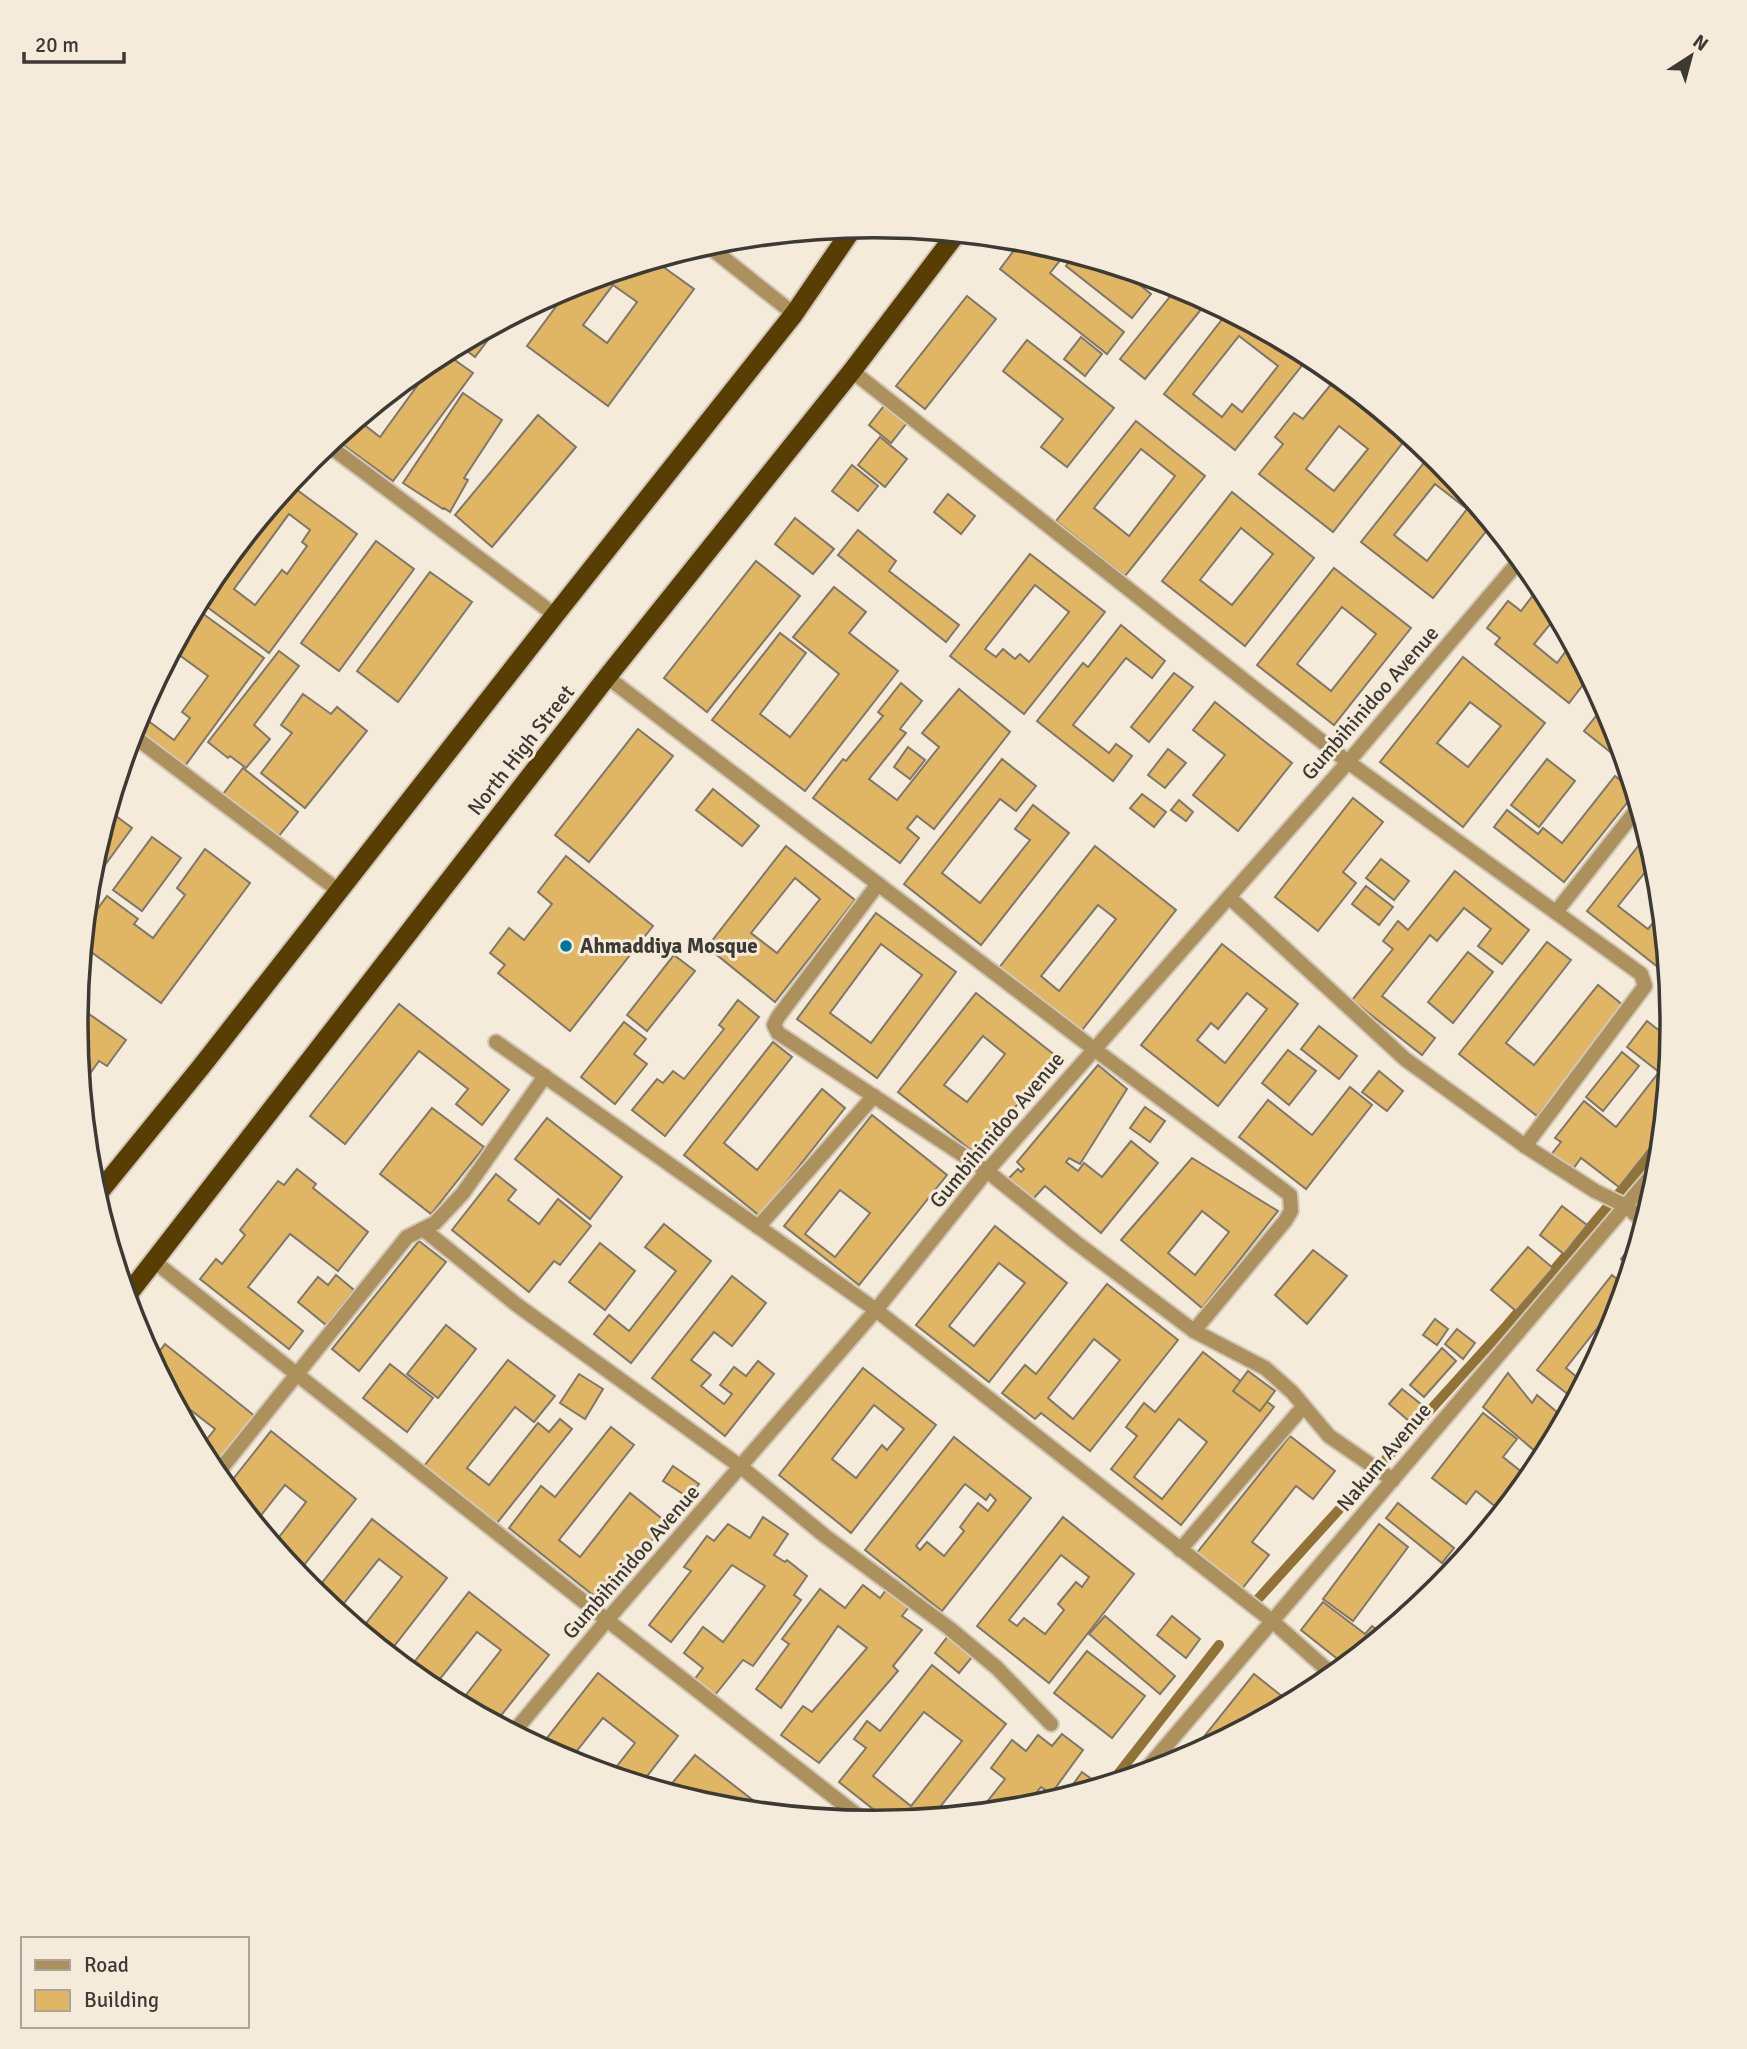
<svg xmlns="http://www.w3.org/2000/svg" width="1747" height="2049" font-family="Signika,sans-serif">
	<rect width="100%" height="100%" fill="#f5ebdb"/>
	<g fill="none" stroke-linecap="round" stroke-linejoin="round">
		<g stroke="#917237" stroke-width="10">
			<path d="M1386,1459L1508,1324L1660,1145"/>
			<path d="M1258,1599L1364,1482"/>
			<path d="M1111,1783L1219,1645"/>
		</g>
	</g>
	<g fill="#e0b564" stroke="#7f7769" stroke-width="2" fill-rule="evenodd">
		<path d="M1021,241L1066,253L1050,273L1124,332L1107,354L1000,269Z"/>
		<path d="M1074,255L1120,269L1151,294L1132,318L1066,266Z"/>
		<path d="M655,261L694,289L608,406L527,346L571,286ZM613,285L637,302L607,343L583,325Z"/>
		<path d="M1154,280L1179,287L1207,302L1145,379L1120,359L1172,294Z"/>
		<path d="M967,296L996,319L925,409L896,386Z"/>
		<path d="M1227,313L1299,351L1308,358L1235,450L1164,394ZM1239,336L1278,366L1242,412L1232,404L1222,417L1193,394Z"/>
		<path d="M489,329L493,333L475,357L459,345Z"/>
		<path d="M1081,337L1102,354L1085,376L1064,359Z"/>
		<path d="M1027,340L1114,408L1067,467L1041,447L1063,419L1003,371Z"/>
		<path d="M445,353L473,373L393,481L335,439L358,420L380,437L417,386L408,379L430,361Z"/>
		<path d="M1337,377L1408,436L1333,532L1259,474L1283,444L1275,437L1294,413L1303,419ZM1339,426L1368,449L1334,491L1306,469Z"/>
		<path d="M463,393L502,420L464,478L468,480L450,512L444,508L443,509L403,483Z"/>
		<path d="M887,402L910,419L891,443L869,425Z"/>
		<path d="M538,415L576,447L492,547L455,515Z"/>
		<path d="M1136,421L1205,476L1125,576L1056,521ZM1141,449L1175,476L1129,536L1094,508Z"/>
		<path d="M880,437L907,459L885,487L858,465Z"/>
		<path d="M1431,454L1438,460L1491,525L1433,598L1361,542ZM1435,484L1467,509L1427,561L1394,535Z"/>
		<path d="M852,465L878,486L858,511L832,491Z"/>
		<path d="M289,484L357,534L269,653L199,601L210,581ZM289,514L310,530L302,542L307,546L287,574L282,570L255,605L234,589Z"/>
		<path d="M1232,492L1314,558L1245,646L1162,581ZM1241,528L1273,554L1232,605L1200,580Z"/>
		<path d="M948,494L975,516L961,534L934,512Z"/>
		<path d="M795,518L834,549L813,574L775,544Z"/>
		<path d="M858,530L896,561L889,571L959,625L946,642L838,555Z"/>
		<path d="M376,541L414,569L339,671L301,643Z"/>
		<path d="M1030,554L1105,612L1024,714L950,656ZM1035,585L1069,612L1029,662L1020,654L1015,659L1003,649L996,657L985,649Z"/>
		<path d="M756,561L800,596L707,712L664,678Z"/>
		<path d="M1334,568L1411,628L1334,725L1257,665ZM1342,607L1376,634L1331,691L1297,664Z"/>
		<path d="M430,572L472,602L398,702L357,671Z"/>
		<path d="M1540,586L1556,617L1534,644L1557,663L1571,644L1589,677L1569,703L1495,644L1500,638L1487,628L1508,601L1521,611Z"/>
		<path d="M834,587L866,612L849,633L898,671L805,791L712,720L780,633L806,653L760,714L790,737L839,674L793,637Z"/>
		<path d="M195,608L264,658L185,766L133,728L139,714L174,740L190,718L182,712L208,676L175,652L163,669Z"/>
		<path d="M1121,625L1165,661L1152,678L1126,658L1073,725L1109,753L1116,744L1132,756L1113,781L1037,721L1083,663L1088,667Z"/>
		<path d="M279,651L299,666L254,725L270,739L246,768L230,756L228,758L208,742Z"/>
		<path d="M1463,657L1545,723L1463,827L1380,762ZM1470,702L1501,726L1468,767L1437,743Z"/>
		<path d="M1174,673L1193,687L1149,742L1131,727Z"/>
		<path d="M901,683L922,701L900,729L906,733L869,779L897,800L939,747L922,733L959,689L1010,732L934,829L917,816L907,828L919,838L900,863L813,798L843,759L846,761L883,716L878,712Z"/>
		<path d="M303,694L331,714L337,707L367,731L305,808L261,773L292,733L281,725Z"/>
		<path d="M1215,702L1292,763L1238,831L1193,795L1225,755L1193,730Z"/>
		<path d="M1604,706L1611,719L1624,763L1584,731Z"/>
		<path d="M638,729L673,756L589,862L555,835Z"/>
		<path d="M908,747L925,760L910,779L894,767Z"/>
		<path d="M1168,749L1186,763L1165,788L1148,775Z"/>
		<path d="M1002,759L1036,786L1016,811L1000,799L942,873L980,903L1030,840L1015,829L1033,805L1069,833L981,945L904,884Z"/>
		<path d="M1547,759L1575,781L1539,827L1511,805Z"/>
		<path d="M243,768L298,812L274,842L220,798Z"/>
		<path d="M1615,776L1633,790L1634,794L1564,882L1494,827L1507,810L1538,834L1543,828L1562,843Z"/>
		<path d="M713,789L759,826L742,846L696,810Z"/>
		<path d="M1142,794L1166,812L1154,827L1130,808Z"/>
		<path d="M1353,798L1383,822L1343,872L1356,883L1318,931L1275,897Z"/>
		<path d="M1179,800L1193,812L1186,821L1171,810Z"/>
		<path d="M108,810L132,828L89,887L91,868Z"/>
		<path d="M1646,836L1654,861L1618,906L1648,929L1661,913L1665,960L1659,968L1587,911Z"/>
		<path d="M152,837L181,858L142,911L113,890Z"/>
		<path d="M786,846L855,900L775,1002L707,947ZM795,878L820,899L777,953L751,933Z"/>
		<path d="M1095,846L1176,910L1079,1034L998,969ZM1098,905L1116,919L1059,991L1041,976Z"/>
		<path d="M205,849L250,883L161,1003L83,946L85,926L107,896L138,919L134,924L153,938L185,895L177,888Z"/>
		<path d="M566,856L653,926L570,1031L498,973L505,965L490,953L509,928L524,940L552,904L538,892Z"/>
		<path d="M1381,859L1409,881L1394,900L1366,878Z"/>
		<path d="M1455,871L1529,930L1502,964L1478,946L1491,929L1464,908L1437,941L1430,935L1382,996L1435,1038L1422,1055L1352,1000L1393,949L1383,941L1398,921L1408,930Z"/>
		<path d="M1366,886L1393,907L1379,925L1352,904Z"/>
		<path d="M876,913L956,972L877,1078L797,1019ZM881,944L922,975L871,1043L830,1013Z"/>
		<path d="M1547,942L1571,960L1506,1043L1534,1065L1598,985L1624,1006L1537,1116L1459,1054Z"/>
		<path d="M1222,944L1298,1004L1218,1106L1141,1045ZM1247,993L1267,1009L1225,1063L1197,1040L1211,1023L1218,1029Z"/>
		<path d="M1468,952L1493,972L1453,1023L1428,1002Z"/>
		<path d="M674,955L695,971L647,1031L627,1015Z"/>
		<path d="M976,993L1056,1056L977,1155L898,1092ZM983,1036L1005,1054L967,1102L944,1085Z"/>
		<path d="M738,1000L759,1017L665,1136L632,1110L657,1079L663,1083L673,1071L684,1079L724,1029L719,1025Z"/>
		<path d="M399,1004L509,1090L482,1125L456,1104L468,1089L419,1051L345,1144L310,1116Z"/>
		<path d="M82,1009L126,1040L107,1066L99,1061L81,1086L75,1025L76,1018Z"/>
		<path d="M1647,1021L1670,1039L1661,1134L1619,1187L1581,1158L1571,1172L1550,1156L1561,1142L1555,1138L1584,1101L1616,1127L1659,1072L1627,1047Z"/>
		<path d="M624,1022L646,1039L634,1054L647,1064L615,1104L581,1077Z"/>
		<path d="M1319,1026L1357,1056L1339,1079L1301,1049Z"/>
		<path d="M773,1042L792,1057L724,1143L757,1170L822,1089L845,1108L760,1216L684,1155Z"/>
		<path d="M1288,1050L1316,1071L1289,1105L1262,1083Z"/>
		<path d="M1622,1052L1639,1066L1603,1111L1586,1097Z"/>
		<path d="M1098,1065L1127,1089L1080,1164L1069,1158L1066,1162L1078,1171L1084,1163L1102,1177L1131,1141L1158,1163L1101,1233L1045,1186L1032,1200L1008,1179L1018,1169L1021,1172L1024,1169L1017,1162Z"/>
		<path d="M1379,1071L1403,1091L1387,1111L1362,1092Z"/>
		<path d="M1350,1087L1372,1105L1306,1189L1239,1137L1268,1100L1312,1135Z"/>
		<path d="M1145,1107L1165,1121L1150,1142L1130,1128Z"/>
		<path d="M432,1108L484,1147L431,1214L380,1174Z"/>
		<path d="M872,1115L947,1175L859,1285L784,1226ZM840,1190L870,1213L835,1257L805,1234Z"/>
		<path d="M547,1118L622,1177L590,1219L515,1159Z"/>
		<path d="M1192,1158L1278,1211L1202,1308L1121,1240ZM1202,1211L1229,1232L1195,1275L1168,1253Z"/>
		<path d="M297,1169L316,1184L313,1188L368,1232L338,1271L290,1234L248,1287L303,1331L289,1349L200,1279L216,1259L222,1264L245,1235L240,1230L278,1181L284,1185Z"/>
		<path d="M496,1174L516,1190L508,1200L539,1224L558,1199L591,1226L560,1265L554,1261L529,1292L452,1230Z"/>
		<path d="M1562,1206L1587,1225L1564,1254L1540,1235Z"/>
		<path d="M664,1224L711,1261L631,1363L594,1334L609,1315L629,1331L676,1271L645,1247Z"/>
		<path d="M995,1226L1067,1283L989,1382L916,1325ZM999,1263L1025,1283L974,1346L949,1326Z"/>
		<path d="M419,1241L446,1262L359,1371L332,1349Z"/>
		<path d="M1634,1242L1637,1245L1630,1267L1621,1259Z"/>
		<path d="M600,1243L635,1271L605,1310L569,1282Z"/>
		<path d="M1528,1247L1553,1268L1516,1311L1491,1290Z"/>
		<path d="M1313,1250L1347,1276L1307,1324L1275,1295Z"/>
		<path d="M336,1275L354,1290L326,1325L298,1302L318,1277L328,1285Z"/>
		<path d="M1612,1275L1624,1285L1620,1299L1566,1368L1583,1382L1574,1399L1537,1370Z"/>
		<path d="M732,1276L766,1303L732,1346L714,1332L691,1360L711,1375L701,1386L724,1404L732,1394L720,1385L734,1367L746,1376L758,1361L774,1374L725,1436L652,1378Z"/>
		<path d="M1107,1284L1178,1340L1090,1451L1041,1413L1035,1419L1002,1393L1025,1365L1036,1374ZM1094,1339L1120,1360L1073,1419L1048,1398Z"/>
		<path d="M1435,1319L1448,1329L1437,1345L1423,1335Z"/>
		<path d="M446,1325L476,1349L438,1398L407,1374Z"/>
		<path d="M1457,1329L1475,1343L1463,1359L1445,1344Z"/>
		<path d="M165,1344L256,1417L213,1471L199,1449L215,1429L170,1394L146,1349L156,1356Z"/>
		<path d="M1442,1348L1456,1361L1424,1397L1410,1385Z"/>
		<path d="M1203,1352L1274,1407L1181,1525L1111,1469L1137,1436L1126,1427L1144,1403L1155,1412ZM1179,1419L1207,1442L1162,1499L1134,1477Z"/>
		<path d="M508,1360L555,1396L534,1422L515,1407L467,1468L489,1485L538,1423L549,1432L560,1419L572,1429L497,1523L424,1466Z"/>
		<path d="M390,1364L433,1398L407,1432L363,1398Z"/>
		<path d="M863,1368L936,1425L851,1533L779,1475ZM874,1405L904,1429L887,1450L882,1445L856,1478L832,1459Z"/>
		<path d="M1248,1371L1275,1391L1260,1411L1233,1391Z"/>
		<path d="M1508,1373L1532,1403L1537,1395L1564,1418L1543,1458L1483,1407Z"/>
		<path d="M579,1374L603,1389L585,1419L560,1403Z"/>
		<path d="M1402,1389L1422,1405L1409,1421L1389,1404Z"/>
		<path d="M1483,1413L1517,1439L1503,1457L1523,1473L1496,1507L1476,1491L1466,1504L1432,1478Z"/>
		<path d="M611,1427L634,1445L559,1540L580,1557L630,1493L666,1522L603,1603L509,1528L541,1486L555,1497Z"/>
		<path d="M271,1431L356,1499L297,1574L273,1545L306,1502L285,1485L255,1523L226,1488Z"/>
		<path d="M1290,1436L1335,1471L1313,1499L1296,1486L1252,1542L1269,1555L1241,1590L1196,1554Z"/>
		<path d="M954,1437L1031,1498L942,1611L865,1550ZM965,1484L986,1500L990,1494L996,1500L988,1511L978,1503L960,1527L964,1531L944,1556L927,1542L920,1550L916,1546Z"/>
		<path d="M673,1466L699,1484L689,1498L663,1481Z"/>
		<path d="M1398,1503L1454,1548L1442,1563L1386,1518Z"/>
		<path d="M763,1517L788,1534L774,1555L785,1562L787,1560L807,1576L794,1595L801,1600L753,1666L743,1660L715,1695L694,1680L703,1668L684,1653L703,1627L723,1642L765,1586L732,1565L671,1642L649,1625L691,1571L684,1567L707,1536L714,1541L728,1524L750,1538Z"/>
		<path d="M1063,1517L1134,1574L1049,1683L977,1626ZM1061,1555L1089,1577L1082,1587L1076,1582L1058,1604L1064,1610L1045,1634L1024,1618L1017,1626L1009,1620Z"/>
		<path d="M372,1519L447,1578L388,1654L360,1631L402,1577L379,1559L337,1612L314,1593Z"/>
		<path d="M1379,1524L1408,1547L1353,1621L1323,1599Z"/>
		<path d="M1440,1577L1445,1581L1438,1589L1420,1604Z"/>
		<path d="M863,1585L880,1598L886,1590L909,1607L902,1616L922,1630L893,1666L898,1671L819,1763L781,1735L803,1706L812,1712L867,1648L838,1626L781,1708L756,1689L789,1644L782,1639L820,1589L845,1608Z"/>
		<path d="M469,1592L549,1655L495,1723L459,1704L501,1650L477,1632L432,1689L408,1670Z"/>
		<path d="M1323,1602L1365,1634L1372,1626L1383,1634L1345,1665L1301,1630Z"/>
		<path d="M1105,1616L1175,1676L1160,1694L1089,1634Z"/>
		<path d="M1172,1616L1200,1639L1186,1658L1157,1635Z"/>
		<path d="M948,1636L973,1656L959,1673L935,1653Z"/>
		<path d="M1087,1651L1145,1696L1112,1738L1054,1693Z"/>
		<path d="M932,1665L1006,1724L932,1817L888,1821L839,1782L866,1748L854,1739L867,1721L880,1731ZM924,1712L962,1741L911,1806L873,1776Z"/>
		<path d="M598,1673L678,1736L641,1784L610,1775L635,1743L603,1718L568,1762L540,1747Z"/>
		<path d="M1254,1674L1288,1701L1284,1706L1211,1745L1203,1738Z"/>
		<path d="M1062,1734L1083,1750L1051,1794L1041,1787L1023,1808L979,1812L1005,1779L991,1768L1012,1740L1026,1751L1038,1735L1052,1746Z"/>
		<path d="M695,1755L768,1812L717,1807L698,1802L694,1798L693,1800L665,1792Z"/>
		<path d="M1082,1772L1101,1786L1068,1795L1066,1794Z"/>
	</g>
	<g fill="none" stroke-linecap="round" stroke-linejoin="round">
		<g stroke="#d0c7b9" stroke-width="18">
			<g id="minor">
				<path d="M707,245L794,314"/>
				<path d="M852,371L1348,762L1641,974L1645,986L1525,1146L1595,1191L1626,1206L1644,1222"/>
				<path d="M328,445L555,615"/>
				<path d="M607,677L1094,1049L1290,1195L1291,1211L1285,1221L1194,1331"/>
				<path d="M131,734L339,891"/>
				<path d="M878,884L778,1017L774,1025L778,1033L987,1171L1074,1241L1194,1331L1265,1368L1292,1392L1329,1436L1393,1480"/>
				<path d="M1229,897L1405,1059L1525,1146"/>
				<path d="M1556,912L1638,808"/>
				<path d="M496,1042L876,1310L1272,1621L1333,1675"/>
				<path d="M758,1227L874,1096"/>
				<path d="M423,1229L517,1305L741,1467L825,1536L949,1628L997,1668L1051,1724"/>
				<path d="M155,1262L607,1620L866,1822"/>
				<path d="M216,1475L407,1237L435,1223L463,1193L545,1076"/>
				<path d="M1180,1550L1303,1407"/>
				<path d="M513,1733L607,1620L876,1310L987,1171L1348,762L1520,560"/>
				<path d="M1143,1773L1657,1169"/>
			</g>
		</g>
		<g stroke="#d0c7b9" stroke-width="23">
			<g id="trunk">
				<path d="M96,1196L201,1067L555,615L794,314L853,228"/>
				<path d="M126,1297L607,677L852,371L956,234"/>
			</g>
		</g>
		<use href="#minor" stroke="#ad915d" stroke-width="14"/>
		<use href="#trunk" stroke="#583e02" stroke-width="19"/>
	</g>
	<circle fill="#00769f" stroke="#f5ebdb" stroke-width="2.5" cx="566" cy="946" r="7"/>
	<g text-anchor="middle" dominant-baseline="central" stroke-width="6" stroke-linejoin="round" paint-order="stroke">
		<g font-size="21" fill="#3d3933" stroke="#f5ebdb">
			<text transform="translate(1370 703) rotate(-49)">Gumbihinidoo Avenue</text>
			<text transform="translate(521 750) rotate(-52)">North High Street</text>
			<text transform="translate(997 1130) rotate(-50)">Gumbihinidoo Avenue</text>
			<text transform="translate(1384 1457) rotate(-50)">Nakum Avenue</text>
			<text transform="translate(631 1562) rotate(-49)">Gumbihinidoo Avenue</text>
		</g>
		<g font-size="21" font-weight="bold" fill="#3d3933" stroke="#f5ebdb" text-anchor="start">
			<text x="580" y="946">Ahmaddiya Mosque</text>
		</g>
	</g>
	<path d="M0 0H1747V2049H0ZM88 1024a786 786 0 1 1 1572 0a786 786 0 1 1-1572 0Z" fill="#f5ebdb" fill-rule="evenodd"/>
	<path fill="none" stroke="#3d3933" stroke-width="3.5" d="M88 1024a786 786 0 1 1 1572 0a786 786 0 1 1-1572 0Z"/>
	<rect x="21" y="1937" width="228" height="91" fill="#f5ebdb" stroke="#aba498" stroke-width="2"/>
	<rect x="35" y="1960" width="35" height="10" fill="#ad915d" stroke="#aba498" stroke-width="2"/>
	<text x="84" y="1972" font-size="21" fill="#3d3933">Road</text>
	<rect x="35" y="1990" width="35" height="21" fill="#e0b564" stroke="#aba498" stroke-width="2"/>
	<text x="84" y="2007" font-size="21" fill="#3d3933">Building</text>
	<g transform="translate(1691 56) rotate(36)" stroke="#f5ebdb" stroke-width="5" paint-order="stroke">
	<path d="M0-5L12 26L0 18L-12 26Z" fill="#3d3933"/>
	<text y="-10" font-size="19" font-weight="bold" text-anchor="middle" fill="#3d3933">N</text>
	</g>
	<path d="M24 52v10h100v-10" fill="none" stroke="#3d3933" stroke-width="3.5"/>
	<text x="35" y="52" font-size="21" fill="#3d3933" stroke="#f5ebdb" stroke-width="5" paint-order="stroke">20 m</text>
</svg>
